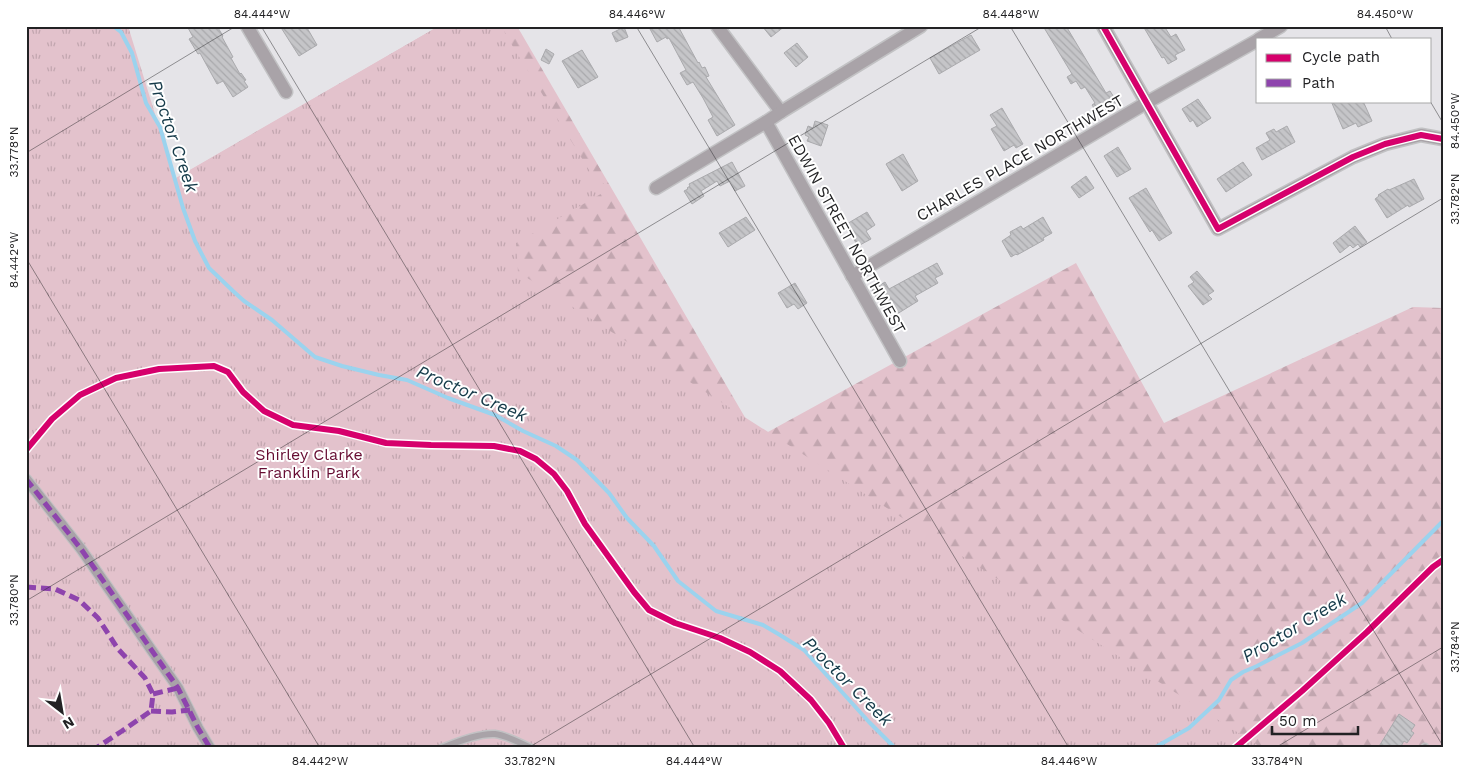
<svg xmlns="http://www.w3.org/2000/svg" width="1469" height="774" font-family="'Work Sans',sans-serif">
	<defs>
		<pattern id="forest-firs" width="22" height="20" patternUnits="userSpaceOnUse" patternTransform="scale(1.25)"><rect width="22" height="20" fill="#e3c2cc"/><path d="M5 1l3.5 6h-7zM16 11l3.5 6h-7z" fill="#c2a6af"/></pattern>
		<pattern id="park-tufts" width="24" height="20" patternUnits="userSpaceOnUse" patternTransform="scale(1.25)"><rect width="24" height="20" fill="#e3c2cc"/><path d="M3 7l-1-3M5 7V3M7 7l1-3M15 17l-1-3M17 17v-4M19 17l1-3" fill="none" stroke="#c2a6af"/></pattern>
		<pattern id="building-back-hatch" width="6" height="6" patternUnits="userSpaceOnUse" patternTransform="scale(1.25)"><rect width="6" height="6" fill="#c5c5c8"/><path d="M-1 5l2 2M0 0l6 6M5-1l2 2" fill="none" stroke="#a9a9ac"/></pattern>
	</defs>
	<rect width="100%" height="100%" fill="#e5e4e8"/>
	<path fill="url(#forest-firs)" d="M439,26H517L757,438L1076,263L1164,423L1413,307L1443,308V748H796L162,186Z"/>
	<path fill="url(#park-tufts)" d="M26,26H128L175,179L439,26H504L505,34L594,178L611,188L516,243L518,272L1262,748H26Z"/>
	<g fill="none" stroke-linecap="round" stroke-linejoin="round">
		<g stroke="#9bd3ee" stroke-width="4">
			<path d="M113,26L121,32L132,53L146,103L160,127L183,208L195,241L209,268L233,291L244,301L272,320L315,357L342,366L379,375L407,380L448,398L495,415L523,431L556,446L577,460L609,493L627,518L654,546L678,581L716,611L763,625L780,635L804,650L869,722L895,748"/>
			<path d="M1154,748L1189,728L1219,700L1231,680L1243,672L1257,666L1302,643L1362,603L1443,521"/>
		</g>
	</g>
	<g fill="url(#building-back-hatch)" stroke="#aaaaad">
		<path d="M187,26H217L223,36L222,37L233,57L231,58L240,74L241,73L246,80L244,81L248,87L233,97L223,81L217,84L200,53L198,54L189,39L193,37Z"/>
		<path d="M280,26H306L317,45L299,56Z"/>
		<path d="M656,26H678L698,63L699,62L702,68L705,67L709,76L706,77L735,125L717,136L708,120L713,117L703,98L693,82L687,85L680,73L686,70L669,38L667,39L666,37L657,42L650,29Z"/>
		<path d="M762,26H785L771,37Z"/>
		<path d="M1043,26H1066L1106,93L1110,91L1117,102L1098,114L1092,105L1095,103L1085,87L1081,89L1076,81L1071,84L1067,77L1072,74Z"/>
		<path d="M1143,26H1164L1171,37L1176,34L1185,50L1175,55L1177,59L1168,64L1164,57L1162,58Z"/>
		<path d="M624,27L628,37L616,42L612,33Z"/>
		<path d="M971,35L980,50L939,74L930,58Z"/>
		<path d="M797,43L808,57L796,67L784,53Z"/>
		<path d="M546,49L554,54L549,64L541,60Z"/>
		<path d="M582,50L598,77L578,88L562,61Z"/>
		<path d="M1198,99L1211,118L1197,127L1193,120L1190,122L1182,109Z"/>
		<path d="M1331,101H1363L1372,121L1358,127L1356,123L1343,129Z"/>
		<path d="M1002,108L1023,144L1016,148L1014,145L1004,151L991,129L997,126L990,115Z"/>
		<path d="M815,121L828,125L821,146L807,141L809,137L805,135L808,126L813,128Z"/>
		<path d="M1287,126L1295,142L1262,160L1256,148L1270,140L1266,133L1274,129L1276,132Z"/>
		<path d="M1118,147L1131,169L1117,177L1104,156Z"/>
		<path d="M903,154L918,181L902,191L886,164Z"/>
		<path d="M732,162L745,186L735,191L730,181L720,186L717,181L701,191L704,196L692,204L684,191L688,189L687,188L690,186L689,184Z"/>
		<path d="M1243,162L1252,175L1226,192L1217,179Z"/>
		<path d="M1086,176L1094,188L1079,198L1071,187Z"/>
		<path d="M1414,179L1424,199L1409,207L1408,205L1387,218L1375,199L1379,196L1378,195L1388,189L1389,190Z"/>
		<path d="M1146,188L1172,233L1159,241L1152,230L1150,232L1129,198Z"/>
		<path d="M867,212L875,225L866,231L871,239L858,246L845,225Z"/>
		<path d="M746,217L755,230L728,247L719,233Z"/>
		<path d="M1043,217L1052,233L1043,238L1044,240L1017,255L1016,254L1011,257L1002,241L1011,235L1010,232L1021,226L1023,229Z"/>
		<path d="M1355,226L1367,242L1360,247L1358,244L1353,248L1350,245L1340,253L1333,243Z"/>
		<path d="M937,263L943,274L935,278L938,283L915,296L918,301L897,314L886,295L878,300L872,290L885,282L889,289Z"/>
		<path d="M1197,271L1214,291L1208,295L1212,299L1203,305L1188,286L1194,282L1190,277Z"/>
		<path d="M795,283L807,303L798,309L794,304L787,308L778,293Z"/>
		<path d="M1399,714L1415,725L1411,731L1414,733L1407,743L1404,741L1400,748H1378Z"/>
	</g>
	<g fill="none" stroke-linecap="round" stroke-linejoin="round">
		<g stroke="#c2c2c4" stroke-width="9">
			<g id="service">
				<path d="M442,748C456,742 478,733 495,734C505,735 521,743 531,748"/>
				<path d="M1424,748L1425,747"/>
			</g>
		</g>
		<g stroke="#c2c2c4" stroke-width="12">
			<path id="pedestrian" d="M26,479L81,549L178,688L198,728L210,748"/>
		</g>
		<g stroke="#c2c2c4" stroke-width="15">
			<g id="minor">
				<path d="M247,26L286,92"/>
				<path d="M717,26L781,112"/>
				<path d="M1103,26L1218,229L1353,157L1385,144L1421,135L1443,139"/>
				<path d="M1259,39L1281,26"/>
				<path d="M766,122L900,361"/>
				<path d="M656,188L766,122L781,112L921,26"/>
				<path d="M852,276L1146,103L1258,40"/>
			</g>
		</g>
		<use href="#service" stroke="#a9a3a8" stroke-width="6"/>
		<use href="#pedestrian" stroke="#a9a3a8" stroke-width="10"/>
		<use href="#minor" stroke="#a9a3a8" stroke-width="12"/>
		<g stroke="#8e44ad" stroke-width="5" stroke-dasharray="10 5" stroke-linecap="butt">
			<path d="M26,479L81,549L178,688L198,728L210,748"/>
			<path d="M26,587L55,589L79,600L98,618L118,649L145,678L153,694L151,711L122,731L96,748"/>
			<path d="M153,694L178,688"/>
			<path d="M151,711L172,712L190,710"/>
		</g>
		<g stroke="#fff" stroke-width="9">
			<g id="cycleway">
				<path d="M1103,26L1218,229L1353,157L1385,144L1421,135L1443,139"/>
				<path d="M26,450L52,419L80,395L116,378L159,369L214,366L228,372L243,392L264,411L293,425L339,431L386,443L431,445L494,446L520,451L536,459L554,474L567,491L585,524L634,592L649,610L675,623L720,638L750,652L780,671L811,700L829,723L844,748"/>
				<path d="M1235,748L1302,691L1367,632L1433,567L1443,560"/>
			</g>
		</g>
		<use href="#cycleway" stroke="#d6006c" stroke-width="6"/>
	</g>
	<path fill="none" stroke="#222224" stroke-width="1" stroke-opacity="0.45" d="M261,26L695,748M636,26L1069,748M1010,26L1443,746M1385,26L1392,39M1430,101L1443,123M26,153L236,26M26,258L320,748M26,601L983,26M528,748L1443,198M1275,748L1443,647"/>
	<g text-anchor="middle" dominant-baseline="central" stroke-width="4" stroke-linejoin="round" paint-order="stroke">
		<g font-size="16" fill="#222224" stroke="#fff">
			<text transform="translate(1020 158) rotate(-30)">CHARLES PLACE NORTHWEST</text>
			<text transform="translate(847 234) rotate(61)">EDWIN STREET NORTHWEST</text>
		</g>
		<g font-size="16" fill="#660c32" stroke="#fff">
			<text x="309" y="454">Shirley Clarke<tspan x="309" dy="18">Franklin Park</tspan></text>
		</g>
		<g font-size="18" font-style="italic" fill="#153a49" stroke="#fff">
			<text transform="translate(174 136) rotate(71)">Proctor Creek</text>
			<text transform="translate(472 393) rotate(23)">Proctor Creek</text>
			<text transform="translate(1294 627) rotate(-31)">Proctor Creek</text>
			<text transform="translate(848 681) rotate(45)">Proctor Creek</text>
		</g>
	</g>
	<rect width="1469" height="774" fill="none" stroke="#ffffff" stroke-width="55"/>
	<rect x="1256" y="38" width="175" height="65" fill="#ffffff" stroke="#a7a7a7"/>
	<rect x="1266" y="54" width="25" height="8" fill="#d6006c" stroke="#a7a7a7"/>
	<text x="1302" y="62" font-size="15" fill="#222224">Cycle path</text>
	<rect x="1266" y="79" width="25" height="8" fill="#8e44ad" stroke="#a7a7a7"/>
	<text x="1302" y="88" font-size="15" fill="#222224">Path</text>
	<g transform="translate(62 712) rotate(149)" stroke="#ffffff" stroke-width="4" paint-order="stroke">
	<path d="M0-4L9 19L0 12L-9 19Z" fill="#222224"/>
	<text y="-8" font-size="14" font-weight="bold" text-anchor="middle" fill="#222224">N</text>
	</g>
	<path d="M1272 726v8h86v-8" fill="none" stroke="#222224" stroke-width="2.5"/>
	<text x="1279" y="726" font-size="15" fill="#222224" stroke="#ffffff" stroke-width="4" paint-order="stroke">50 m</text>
	<rect x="28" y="28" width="1414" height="718" fill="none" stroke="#222224" stroke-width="2"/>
	<g font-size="12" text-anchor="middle" fill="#222224">
		<text x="262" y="18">84.444°W</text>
		<text x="637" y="18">84.446°W</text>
		<text x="1011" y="18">84.448°W</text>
		<text x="1385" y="18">84.450°W</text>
		<text transform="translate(1455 121) rotate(-90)" y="4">84.450°W</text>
		<text transform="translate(14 152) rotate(-90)" y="4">33.778°N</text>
		<text transform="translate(1455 199) rotate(-90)" y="4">33.782°N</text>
		<text transform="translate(14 260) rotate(-90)" y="4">84.442°W</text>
		<text transform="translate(14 600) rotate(-90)" y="4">33.780°N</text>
		<text transform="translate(1455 647) rotate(-90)" y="4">33.784°N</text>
		<text x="320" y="765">84.442°W</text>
		<text x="530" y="765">33.782°N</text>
		<text x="694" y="765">84.444°W</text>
		<text x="1069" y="765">84.446°W</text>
		<text x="1277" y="765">33.784°N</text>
	</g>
</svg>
